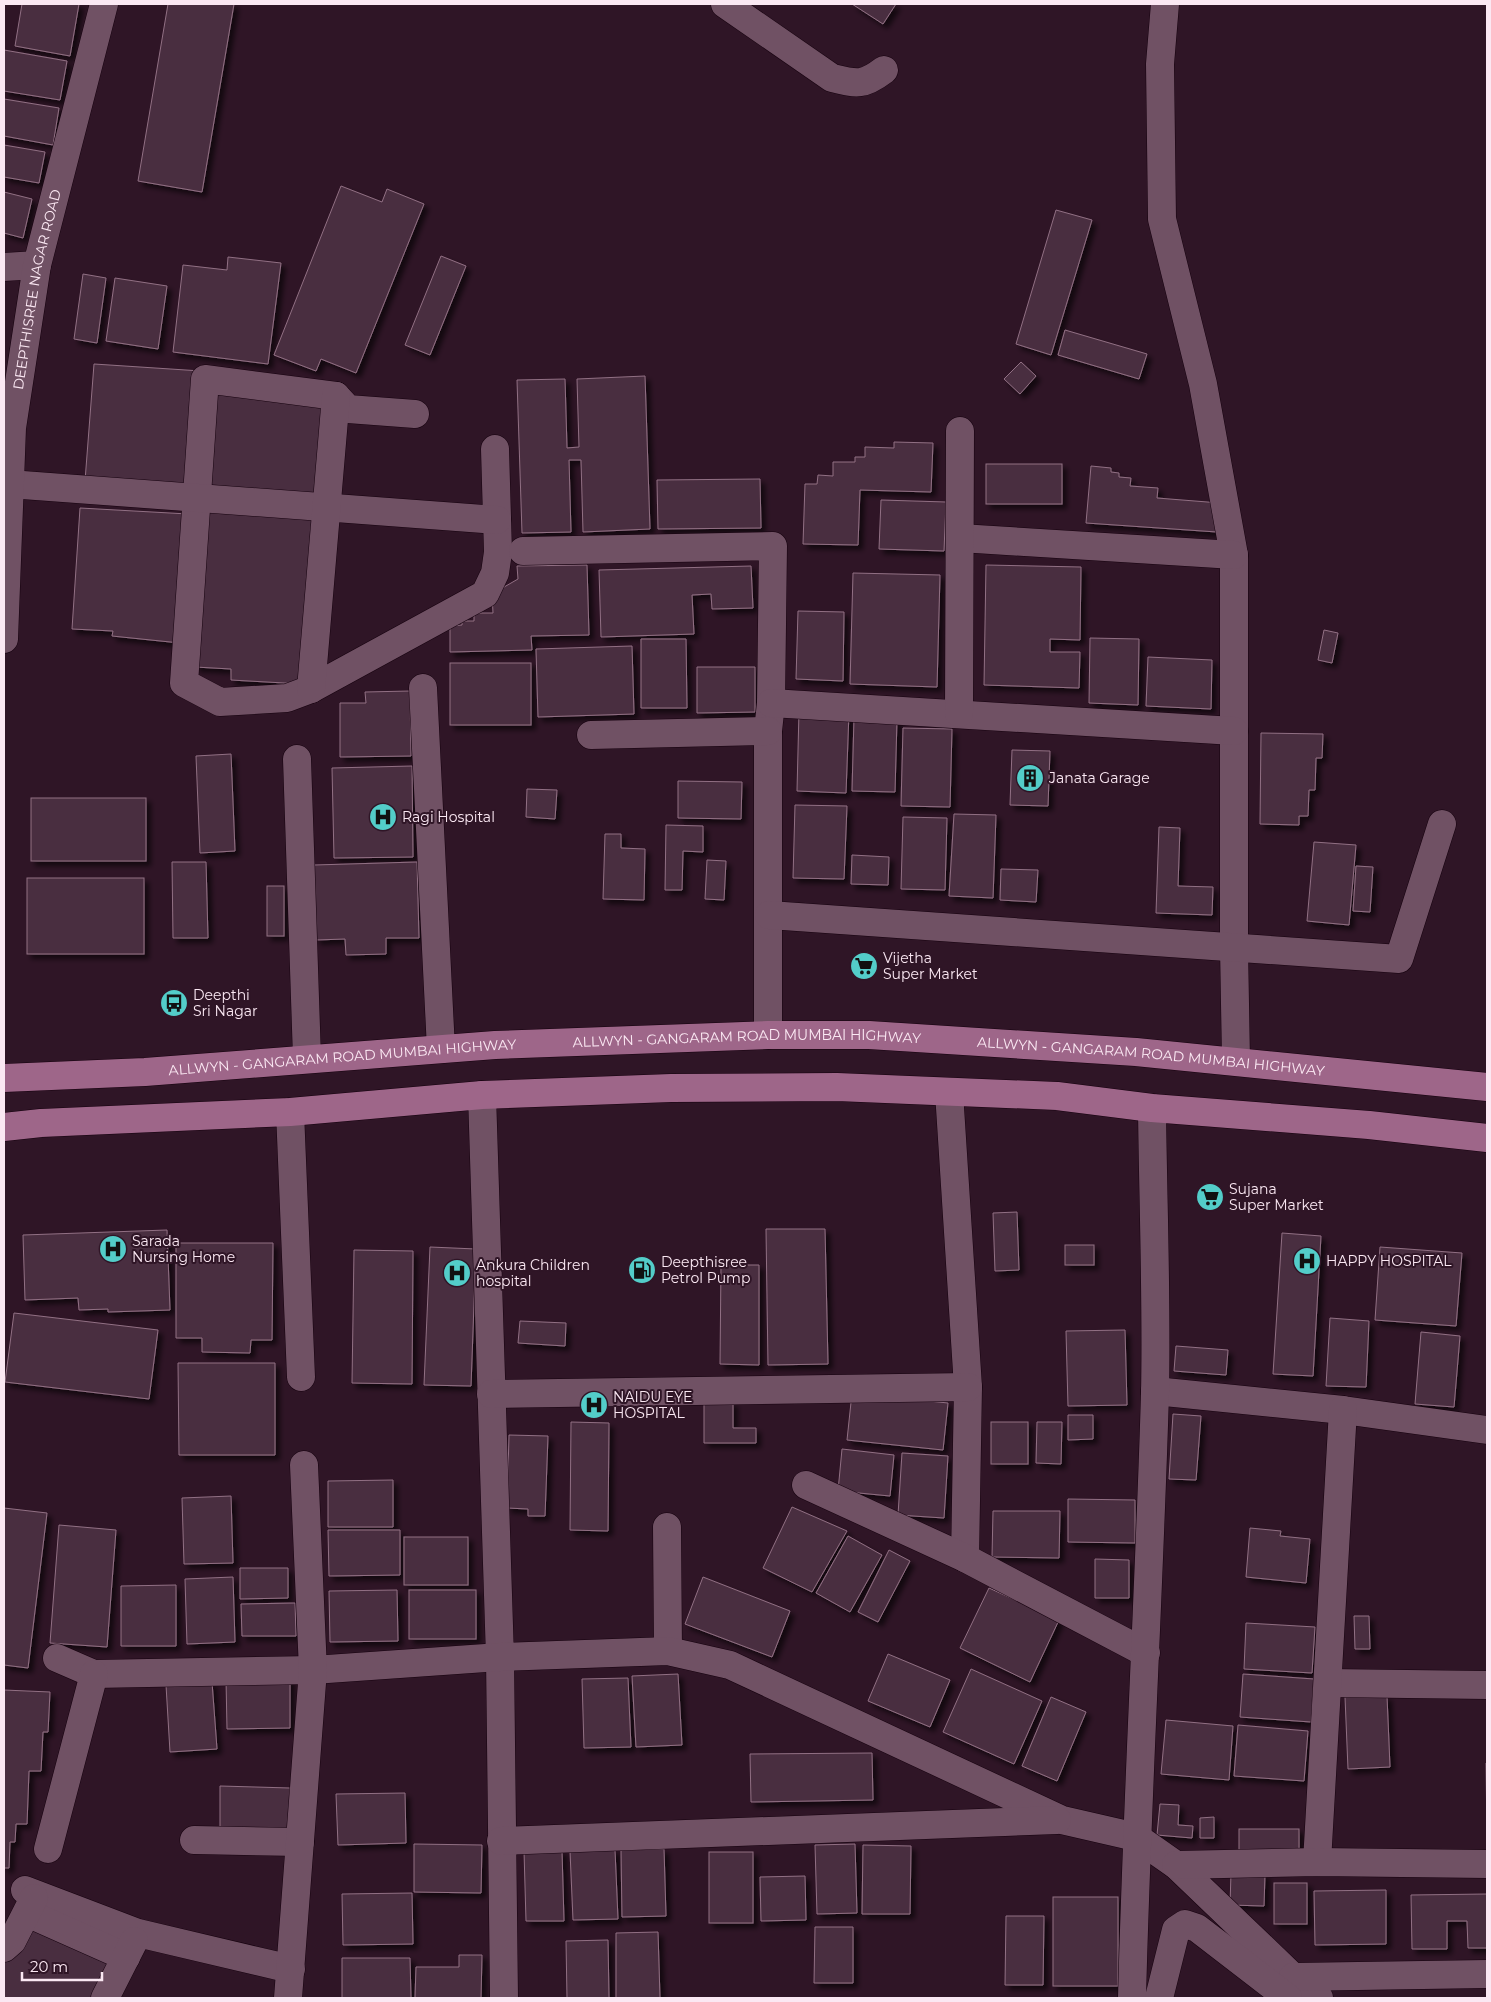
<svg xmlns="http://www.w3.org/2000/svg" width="1491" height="2002" font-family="Montserrat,sans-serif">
	<defs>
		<filter id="shadow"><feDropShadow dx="4.5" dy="4.5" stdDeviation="2.5" flood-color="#0009"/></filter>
	</defs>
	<rect width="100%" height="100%" fill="#2f1526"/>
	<g fill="#4a2e3f" stroke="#917084" filter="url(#shadow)">
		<path d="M22,4H79L70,56L15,46Z"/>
		<path d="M168,4H234L202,192L138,181Z"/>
		<path d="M852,4H896L883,24Z"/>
		<path d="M4,50L67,61L60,100L4,91Z"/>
		<path d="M4,99L59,108L53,145L4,136Z"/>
		<path d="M4,145L45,152L39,183L4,177Z"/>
		<path d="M341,186L382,202L387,189L424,204L356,373L321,359L316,371L274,355Z"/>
		<path d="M4,192L32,199L23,238L4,233Z"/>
		<path d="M1056,210L1092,220L1051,355L1016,344Z"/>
		<path d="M441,256L466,266L430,355L405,345Z"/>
		<path d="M228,257L281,263L268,364L173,352L183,265L227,270Z"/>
		<path d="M83,274L106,278L97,343L74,339Z"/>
		<path d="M115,278L167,286L158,349L106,341Z"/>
		<path d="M1065,330L1147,354L1139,379L1058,355Z"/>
		<path d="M1021,362L1036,376L1020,394L1004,379Z"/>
		<path d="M94,364L201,371L193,488L85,481Z"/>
		<path d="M645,376L650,529L583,532L581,460H569L571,532L522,533L517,380L565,379L567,448L579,447L577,379Z"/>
		<path d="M212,391L322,397L316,497L206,491Z"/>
		<path d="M894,442L933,443L931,492L860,490L858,545L803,544L805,484H817L818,475L833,476V462H855V457H865V447L894,448Z"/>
		<rect x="986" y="464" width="76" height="40"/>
		<path d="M1091,466L1111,468V472L1119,473V477L1131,478L1130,486L1158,488L1157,498L1220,503L1217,532L1086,523Z"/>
		<path d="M760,479L761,528L658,529L657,480Z"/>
		<path d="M881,500L946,502L944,551L879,549Z"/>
		<path d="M80,508L188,514L180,643L112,636L113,631L72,629Z"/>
		<path d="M203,511L312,516L302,684L231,680V669L195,667Z"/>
		<path d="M587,565L589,635L531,636L532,650L450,652V626L462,625V621H474V613H493L492,594L518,579L517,566Z"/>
		<path d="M986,565L1081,567L1080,640L1050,639V652H1080L1079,688L984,685Z"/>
		<path d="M751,566L753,608L712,609L711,594L692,595L694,634L601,637L599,570Z"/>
		<path d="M853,573L940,575L937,687L850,684Z"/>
		<path d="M798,611L844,612L843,681L796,679Z"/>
		<path d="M1324,630L1338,633L1332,663L1318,660Z"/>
		<path d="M1090,638L1139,639L1138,705L1089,703Z"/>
		<path d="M641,639H686L687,708H641Z"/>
		<path d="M632,646L634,714L538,717L536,649Z"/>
		<path d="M1148,657L1212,660L1211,709L1146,706Z"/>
		<rect x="450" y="663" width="81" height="62"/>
		<path d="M697,667H755V712L697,713Z"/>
		<path d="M410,691L411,756L340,757V703H366L365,692Z"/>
		<path d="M799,711L849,712L846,793L797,791Z"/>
		<path d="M854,718L897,719L895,792L852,791Z"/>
		<path d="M903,728L952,729L950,807L901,806Z"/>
		<path d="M1261,733L1323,734L1322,758H1316L1315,790H1309L1308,816H1299V825L1260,824Z"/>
		<path d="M1012,750L1050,751L1048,806L1010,805Z"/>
		<path d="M231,754L235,851L200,853L196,756Z"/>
		<path d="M412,766L413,857L334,858L332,768Z"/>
		<path d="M678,781L742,782L741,819L678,818Z"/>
		<path d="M527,789L557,790L555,819L526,817Z"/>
		<rect x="31" y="798" width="115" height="63"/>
		<path d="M795,805L847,806L844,879L793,878Z"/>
		<path d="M954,814L996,815L993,898L949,896Z"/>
		<path d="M903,817L947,818L945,890L901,889Z"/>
		<path d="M666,825L703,826V852L683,851L682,890H665Z"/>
		<path d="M1159,827L1180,828L1178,886L1213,887L1212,915L1156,913Z"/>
		<path d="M605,834H621V848L645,849L644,900L603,899Z"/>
		<path d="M1314,842L1356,845L1349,925L1307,921Z"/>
		<path d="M852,855L889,857L888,885L851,884Z"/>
		<path d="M707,860L726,861L724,900L705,899Z"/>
		<path d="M172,862H206L208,938H173Z"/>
		<path d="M417,862L419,938H386V954L346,955L345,939L316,940L314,865Z"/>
		<path d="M1356,866L1373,867L1370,912L1353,911Z"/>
		<path d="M1001,869L1038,870L1036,902L1000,900Z"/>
		<rect x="27" y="878" width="117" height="76"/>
		<rect x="267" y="886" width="17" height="50"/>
		<path d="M1017,1212L1019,1270L995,1271L993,1213Z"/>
		<path d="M766,1229H825L828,1364L768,1365Z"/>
		<path d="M167,1230L170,1310L108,1312V1309L79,1310L78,1298L25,1300L23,1235Z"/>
		<path d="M1282,1233L1321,1236L1313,1376L1273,1374Z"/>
		<path d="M176,1243H273L272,1340H251L250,1353L202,1352V1338H176Z"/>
		<rect x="1065" y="1245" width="29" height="20"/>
		<path d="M430,1247L476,1249L471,1386L424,1385Z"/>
		<path d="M1380,1247L1462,1253L1456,1326L1375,1320Z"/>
		<path d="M354,1250L413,1251L412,1384L352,1383Z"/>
		<path d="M721,1265H759V1365L720,1364Z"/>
		<path d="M14,1313L158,1330L149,1399L5,1382Z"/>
		<path d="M1330,1318L1369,1321L1366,1387L1326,1386Z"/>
		<path d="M520,1321L566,1323L565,1346L518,1343Z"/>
		<path d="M1125,1330L1127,1405L1068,1406L1066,1331Z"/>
		<path d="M1421,1332L1460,1336L1454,1407L1415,1404Z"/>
		<path d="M1176,1346L1228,1350L1226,1375L1174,1371Z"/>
		<path d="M178,1363H275V1455H179Z"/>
		<path d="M852,1393L948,1403L943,1450L847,1440Z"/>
		<path d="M704,1402H733V1428H756V1443H704Z"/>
		<path d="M1173,1414L1201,1416L1196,1480L1169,1479Z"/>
		<path d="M1068,1415H1093V1439L1068,1440Z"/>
		<path d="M571,1422L609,1423L608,1531L570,1530Z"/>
		<rect x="991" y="1422" width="37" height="42"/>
		<path d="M1037,1422H1062L1061,1464L1036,1463Z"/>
		<path d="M509,1435L548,1436L545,1516H528V1509L507,1508Z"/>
		<path d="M842,1449L894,1455L890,1496L838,1491Z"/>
		<path d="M902,1453L948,1456L944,1518L898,1515Z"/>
		<path d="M393,1480V1527H328V1481Z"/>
		<path d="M231,1496L233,1563L184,1564L182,1498Z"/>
		<path d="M1068,1499L1135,1500V1543L1068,1542Z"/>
		<path d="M792,1507L847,1531L812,1592L763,1568Z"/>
		<path d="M4,1508L47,1513L28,1668L4,1665Z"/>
		<path d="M993,1511H1060L1059,1558L992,1557Z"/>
		<path d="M59,1525L116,1530L107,1647L50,1643Z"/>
		<path d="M1250,1528L1281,1531L1280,1536L1310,1539L1306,1583L1246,1577Z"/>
		<path d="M328,1530H400V1575L329,1576Z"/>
		<path d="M848,1536L882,1555L850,1612L816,1593Z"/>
		<rect x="404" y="1537" width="64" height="48"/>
		<path d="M889,1550L910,1561L878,1622L858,1612Z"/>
		<path d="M1095,1559L1129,1560V1598H1095Z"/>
		<path d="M240,1568H288V1598L240,1599Z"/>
		<path d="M233,1577L235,1642L187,1644L185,1579Z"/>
		<path d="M703,1577L790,1611L772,1657L685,1624Z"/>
		<path d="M176,1585V1646H121V1586Z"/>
		<path d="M989,1588L1059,1620L1030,1682L960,1648Z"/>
		<path d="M397,1590L398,1641L330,1642L329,1591Z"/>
		<rect x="409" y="1590" width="67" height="49"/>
		<path d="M295,1603L296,1636H242L241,1604Z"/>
		<path d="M1354,1616H1369L1370,1649H1355Z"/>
		<path d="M1246,1623L1315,1627L1312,1673L1244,1669Z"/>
		<path d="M888,1654L950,1680L930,1727L868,1701Z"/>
		<path d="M971,1669L1042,1701L1014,1764L943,1732Z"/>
		<path d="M678,1674L682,1745L636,1747L632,1676Z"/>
		<path d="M1243,1674L1314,1679L1311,1722L1240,1717Z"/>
		<path d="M290,1678V1728L227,1729L226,1679Z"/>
		<path d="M628,1678L631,1747L584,1748L582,1679Z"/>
		<path d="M212,1682L217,1749L170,1752L166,1685Z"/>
		<path d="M4,1690L50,1692L48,1732H43L41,1771H29L27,1824H16L15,1842H10L9,1868H4Z"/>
		<path d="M1387,1696L1390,1767L1348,1769L1345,1697Z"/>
		<path d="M1051,1697L1086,1712L1057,1781L1022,1766Z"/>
		<path d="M1166,1720L1233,1726L1229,1780L1161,1774Z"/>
		<path d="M1238,1725L1308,1731L1304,1781L1234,1776Z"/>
		<path d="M872,1753L873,1800L751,1802L750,1754Z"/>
		<path d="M1486,1763H1487V1836Z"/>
		<path d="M220,1786L290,1788L289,1832L220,1831Z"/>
		<path d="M405,1793L406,1843L338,1845L336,1794Z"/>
		<path d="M1160,1804L1179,1805L1178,1825L1193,1826L1192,1838L1157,1835Z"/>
		<path d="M1214,1817V1838H1200V1818Z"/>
		<rect x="1239" y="1829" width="60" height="21"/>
		<path d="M414,1844L482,1845L481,1893L414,1892Z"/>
		<path d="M855,1844L857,1913L817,1914L815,1845Z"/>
		<path d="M863,1845L911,1846L910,1914H862Z"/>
		<path d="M664,1849L666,1916L622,1917L621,1850Z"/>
		<path d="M615,1850L618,1919L573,1920L570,1851Z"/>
		<path d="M524,1851H562L564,1921H526Z"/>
		<rect x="709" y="1852" width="44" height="71"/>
		<path d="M1231,1873L1265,1874L1264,1906L1230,1905Z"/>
		<path d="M805,1876L806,1920L761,1921L760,1877Z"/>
		<rect x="1274" y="1883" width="33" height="41"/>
		<path d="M1386,1890V1944L1315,1945L1314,1891Z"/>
		<path d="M412,1893L413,1944L343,1945L342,1894Z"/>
		<path d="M1487,1894V1948H1468L1467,1921H1447V1949H1412L1411,1895Z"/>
		<rect x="1053" y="1897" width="65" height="89"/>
		<path d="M1006,1916H1044L1043,1985H1005Z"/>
		<path d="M24,1921L118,1968L102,1998H4V1959Z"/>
		<path d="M815,1927H853V1983H814Z"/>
		<path d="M658,1932L660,1998H616V1933Z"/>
		<path d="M608,1940L609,1998H567L566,1941Z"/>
		<path d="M459,1955H482L481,1998H415L416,1967H459Z"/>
		<path d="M342,1958H410L411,1998H342Z"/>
	</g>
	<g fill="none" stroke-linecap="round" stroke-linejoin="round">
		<g stroke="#16020f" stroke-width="29">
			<g id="minor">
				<path d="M725,4L832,78C857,84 863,86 884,70"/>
				<path d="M1165,4L1160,64L1162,219L1203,384L1234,555V947L1236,1060"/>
				<path d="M4,267L37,265"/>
				<path d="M415,414L348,409L336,396L205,379L184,683L220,702L287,698L311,689L485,594L495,573L498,552L495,449"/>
				<path d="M9,484L497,520"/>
				<path d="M960,538L1234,555"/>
				<path d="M523,551L773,546L771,703L768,731V1035"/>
				<path d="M423,688L441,1049"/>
				<path d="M311,689L336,396"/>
				<path d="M771,703L1234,731"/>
				<path d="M959,713L960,431"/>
				<path d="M591,735L768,731"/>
				<path d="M297,759L307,1058"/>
				<path d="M769,915L1399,959L1442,824"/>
				<path d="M949,1092L968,1387L965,1558"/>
				<path d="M482,1095L500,1657L504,1998"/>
				<path d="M290,1112L301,1377"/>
				<path d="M1155,1391L1343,1410L1487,1430"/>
				<path d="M491,1394L968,1387"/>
				<path d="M806,1485L965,1558L1146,1653"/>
				<path d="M667,1527L668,1651"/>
				<path d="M57,1658L94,1674L313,1670L500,1657L668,1651L730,1665L1062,1820L1136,1837L1176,1865L1293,1977L1319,1998"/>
				<path d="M1328,1683L1487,1685"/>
				<path d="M194,1840L300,1842"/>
				<path d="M501,1841L1057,1820"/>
				<path d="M48,1849L94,1674"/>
				<path d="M1317,1862L1343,1410"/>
				<path d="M1176,1865L1317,1862L1487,1864"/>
				<path d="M25,1890L138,1933L291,1969"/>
				<path d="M27,1913L126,1957"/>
				<path d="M4,1948L12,1941L34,1898"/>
				<path d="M1293,1977L1487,1974"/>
				<path d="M105,1998L134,1941"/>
				<path d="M288,1998L313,1670L304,1465"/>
				<path d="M1132,1998C1137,1797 1149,1596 1155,1394C1157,1299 1153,1203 1152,1108"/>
				<path d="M1159,1998L1176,1930L1185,1924L1197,1928L1288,1998"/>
			</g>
		</g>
		<g stroke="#16020f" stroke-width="29">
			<g id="tertiary">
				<path id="s1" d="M4,639L12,428L37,265L104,4"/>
			</g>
		</g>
		<g stroke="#16020f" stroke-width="29">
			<g id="trunk">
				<path id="s2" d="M4,1078L145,1072L495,1045L768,1035H869L1136,1052L1487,1087"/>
				<path d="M4,1127L41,1123L290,1112L482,1095L671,1088L837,1087L1057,1096L1152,1108L1369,1125L1487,1138"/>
			</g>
		</g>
		<use href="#minor" stroke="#705164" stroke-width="28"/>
		<use href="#tertiary" stroke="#705164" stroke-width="28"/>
		<use href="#trunk" stroke="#9e6689" stroke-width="28"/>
	</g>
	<defs>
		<g id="building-disc" transform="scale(1.4375)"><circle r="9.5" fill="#53cdc9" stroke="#2f1526"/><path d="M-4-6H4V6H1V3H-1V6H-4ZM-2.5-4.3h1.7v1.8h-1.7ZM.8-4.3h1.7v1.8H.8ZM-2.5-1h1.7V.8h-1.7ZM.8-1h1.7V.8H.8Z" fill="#111"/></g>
		<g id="hospital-disc" transform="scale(1.4375)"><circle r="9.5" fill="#53cdc9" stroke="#2f1526"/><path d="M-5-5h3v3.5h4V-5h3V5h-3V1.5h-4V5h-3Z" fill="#111"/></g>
		<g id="supermarket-disc" transform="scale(1.4375)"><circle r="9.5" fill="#53cdc9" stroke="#2f1526"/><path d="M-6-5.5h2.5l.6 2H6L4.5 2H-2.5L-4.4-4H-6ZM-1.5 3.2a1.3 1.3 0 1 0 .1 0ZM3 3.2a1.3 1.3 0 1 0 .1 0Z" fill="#111"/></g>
		<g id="bus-disc" transform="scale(1.4375)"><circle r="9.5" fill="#53cdc9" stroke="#2f1526"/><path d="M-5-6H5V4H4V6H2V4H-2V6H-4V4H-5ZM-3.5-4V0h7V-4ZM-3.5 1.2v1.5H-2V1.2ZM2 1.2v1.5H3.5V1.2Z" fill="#111"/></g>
		<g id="fuel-disc" transform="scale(1.4375)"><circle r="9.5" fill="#53cdc9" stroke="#2f1526"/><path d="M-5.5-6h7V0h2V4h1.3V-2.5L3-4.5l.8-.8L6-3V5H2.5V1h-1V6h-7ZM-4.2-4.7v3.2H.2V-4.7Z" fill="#111"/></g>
	</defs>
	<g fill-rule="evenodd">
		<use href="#building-disc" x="1030" y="778"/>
		<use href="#hospital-disc" x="383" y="817"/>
		<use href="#supermarket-disc" x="864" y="966"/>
		<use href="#bus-disc" x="174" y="1003"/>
		<use href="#supermarket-disc" x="1210" y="1197"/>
		<use href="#hospital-disc" x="113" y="1249"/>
		<use href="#hospital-disc" x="1307" y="1261"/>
		<use href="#fuel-disc" x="642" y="1270"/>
		<use href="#hospital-disc" x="457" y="1273"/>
		<use href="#hospital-disc" x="594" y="1405"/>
	</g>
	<g text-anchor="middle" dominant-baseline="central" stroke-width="4" stroke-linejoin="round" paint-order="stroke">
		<g font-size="14" fill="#fbe8f3" stroke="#2f1526">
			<text stroke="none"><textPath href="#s1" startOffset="352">DEEPTHISREE NAGAR ROAD</textPath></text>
			<text stroke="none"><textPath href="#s2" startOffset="744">ALLWYN - GANGARAM ROAD MUMBAI HIGHWAY</textPath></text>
			<text stroke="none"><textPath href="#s2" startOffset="1149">ALLWYN - GANGARAM ROAD MUMBAI HIGHWAY</textPath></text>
			<text stroke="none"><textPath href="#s2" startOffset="339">ALLWYN - GANGARAM ROAD MUMBAI HIGHWAY</textPath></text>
		</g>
		<g font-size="14" fill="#fbe8f3" stroke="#2f1526" text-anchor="start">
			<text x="1049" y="778">Janata Garage</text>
			<text x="402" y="817">Ragi Hospital</text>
			<text x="883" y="958">Vijetha<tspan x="883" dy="16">Super Market</tspan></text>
			<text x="193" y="995">Deepthi<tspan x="193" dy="16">Sri Nagar</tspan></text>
			<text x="1229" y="1189">Sujana<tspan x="1229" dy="16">Super Market</tspan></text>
			<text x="132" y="1241">Sarada<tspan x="132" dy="16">Nursing Home</tspan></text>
			<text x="1326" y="1261">HAPPY HOSPITAL</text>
			<text x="661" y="1262">Deepthisree<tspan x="661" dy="16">Petrol Pump</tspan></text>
			<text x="476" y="1265">Ankura Children<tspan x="476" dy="16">hospital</tspan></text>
			<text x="613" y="1397">NAIDU EYE<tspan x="613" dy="16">HOSPITAL</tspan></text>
		</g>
	</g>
	<rect width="1491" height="2002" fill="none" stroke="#fbe8f3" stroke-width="10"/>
	<path d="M22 1972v8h80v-8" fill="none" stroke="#fbe8f3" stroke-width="2.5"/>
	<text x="30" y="1972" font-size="15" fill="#fbe8f3" stroke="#2f1526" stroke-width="4" paint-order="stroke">20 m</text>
</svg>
